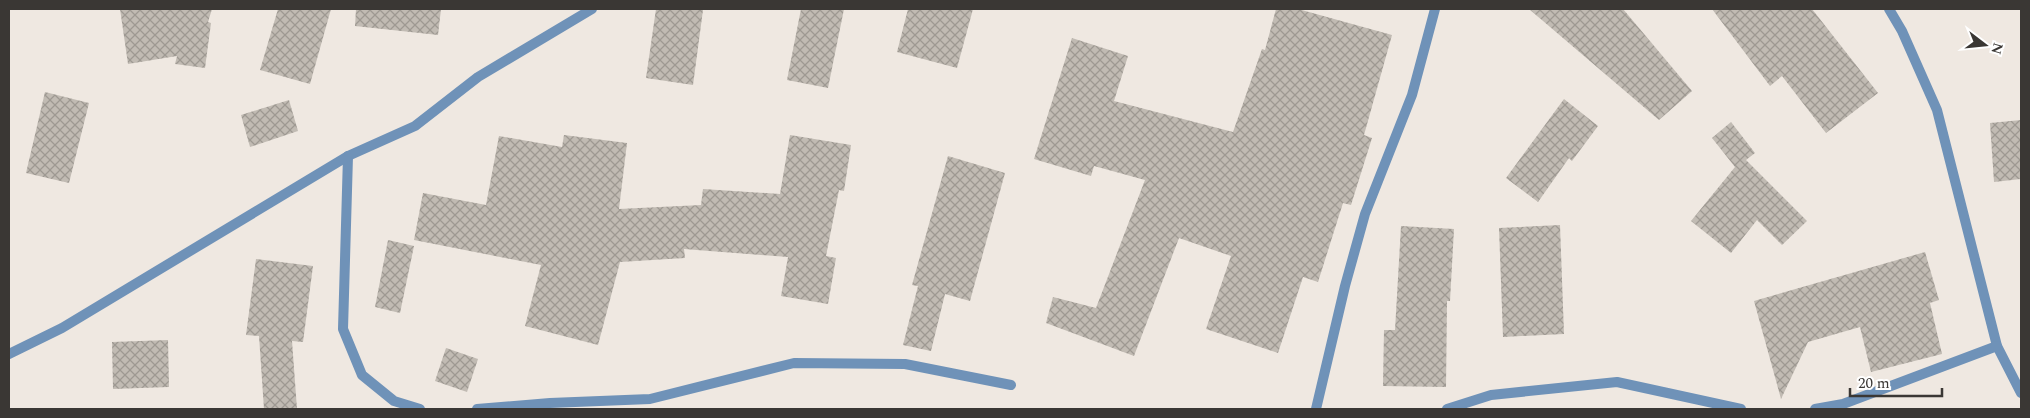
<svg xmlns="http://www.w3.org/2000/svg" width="2030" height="418" font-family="Spectral,serif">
	<defs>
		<pattern id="building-cross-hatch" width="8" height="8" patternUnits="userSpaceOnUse" patternTransform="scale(1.25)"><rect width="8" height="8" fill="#c1bbb3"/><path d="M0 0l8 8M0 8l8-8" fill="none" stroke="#9e9992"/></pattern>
	</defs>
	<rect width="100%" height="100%" fill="#efe8e1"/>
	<g fill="url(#building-cross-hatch)">
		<path d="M120,9H212L208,22L211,23L205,68L175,64L177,56L128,64Z"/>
		<path d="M278,9H331L310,84L260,70Z"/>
		<path d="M356,9H441L438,35L355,26Z"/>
		<path d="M656,9L703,10L693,85L646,78Z"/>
		<path d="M801,9H844L828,88L787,80Z"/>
		<path d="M908,9H973L957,68L897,52Z"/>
		<path d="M1276,9H1298L1392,35L1364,135L1372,138L1351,205L1343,203L1318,282L1303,277L1278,353L1206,329L1231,256L1179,238L1134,356L1046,323L1053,297L1096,308L1145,180L1094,166L1091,176L1034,159L1072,38L1128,56L1114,101L1233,132L1262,49L1265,50Z"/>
		<path d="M1529,9H1623L1692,91L1659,120Z"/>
		<path d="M1712,9H1812L1878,93L1826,133L1782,76L1770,86Z"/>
		<path d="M45,92L89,103L69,183L26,173Z"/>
		<path d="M1564,99L1598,126L1572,161L1569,158L1538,202L1506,178Z"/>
		<path d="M289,100L298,131L250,147L241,115Z"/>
		<path d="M2021,120V179L1994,182L1990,123Z"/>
		<path d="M1731,122L1755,153L1746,160L1807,221L1782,245L1757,220L1731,253L1691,221L1735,167L1712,138Z"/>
		<path d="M564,135L627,143L619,209L701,205L703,189L780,194L790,135L851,145L844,191L839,190L826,256L836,258L828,304L781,296L788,257L684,249L685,258L620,262L598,345L525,326L541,265L414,240L423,193L486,205L499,136L562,147Z"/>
		<path d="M948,156L1005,173L970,301L945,294L931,351L903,345L918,286L912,285Z"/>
		<path d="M1560,225L1564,334L1503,337L1499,228Z"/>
		<path d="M1401,226L1454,229L1450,301H1447L1446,387L1383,386L1384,330H1395Z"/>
		<path d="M388,240L414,246L400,313L375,307Z"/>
		<path d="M1925,252L1939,300L1930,303L1942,354L1871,372L1860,327L1808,342L1781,399L1754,301Z"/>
		<path d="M256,259L313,266L303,342L292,341L297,409H264L259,336L246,335Z"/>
		<path d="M168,340L169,387L113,389L112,342Z"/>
		<path d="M446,348L478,359L467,392L435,381Z"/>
	</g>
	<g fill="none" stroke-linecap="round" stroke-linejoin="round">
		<g stroke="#6f92b8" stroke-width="10">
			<path d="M1889,9L1902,31L1937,110L1997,346L2021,393"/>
			<path d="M348,156L343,329L362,375L394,401L420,409"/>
			<path d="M9,354L62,328L348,156L415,126L478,77L592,9"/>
			<path d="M477,409L550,403L650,399L794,363L905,364L1011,385"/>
			<path d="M1316,409L1345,286L1365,214L1412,95L1435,9"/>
			<path d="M1447,409L1491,395L1617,382L1741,409"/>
			<path d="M1815,409L1843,404L1997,346"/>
		</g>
	</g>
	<rect width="2030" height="418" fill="none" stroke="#3a3734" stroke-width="20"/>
	<g transform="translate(1985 45) rotate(106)" stroke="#ffffff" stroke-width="4" paint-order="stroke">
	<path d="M0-4L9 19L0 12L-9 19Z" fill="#3a3734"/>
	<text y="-8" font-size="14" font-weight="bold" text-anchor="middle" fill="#3a3734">N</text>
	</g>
	<path d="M1850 388v8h92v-8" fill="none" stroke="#3a3734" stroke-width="2.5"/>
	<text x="1858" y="388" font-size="15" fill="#3a3734" stroke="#ffffff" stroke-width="4" paint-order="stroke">20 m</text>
</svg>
